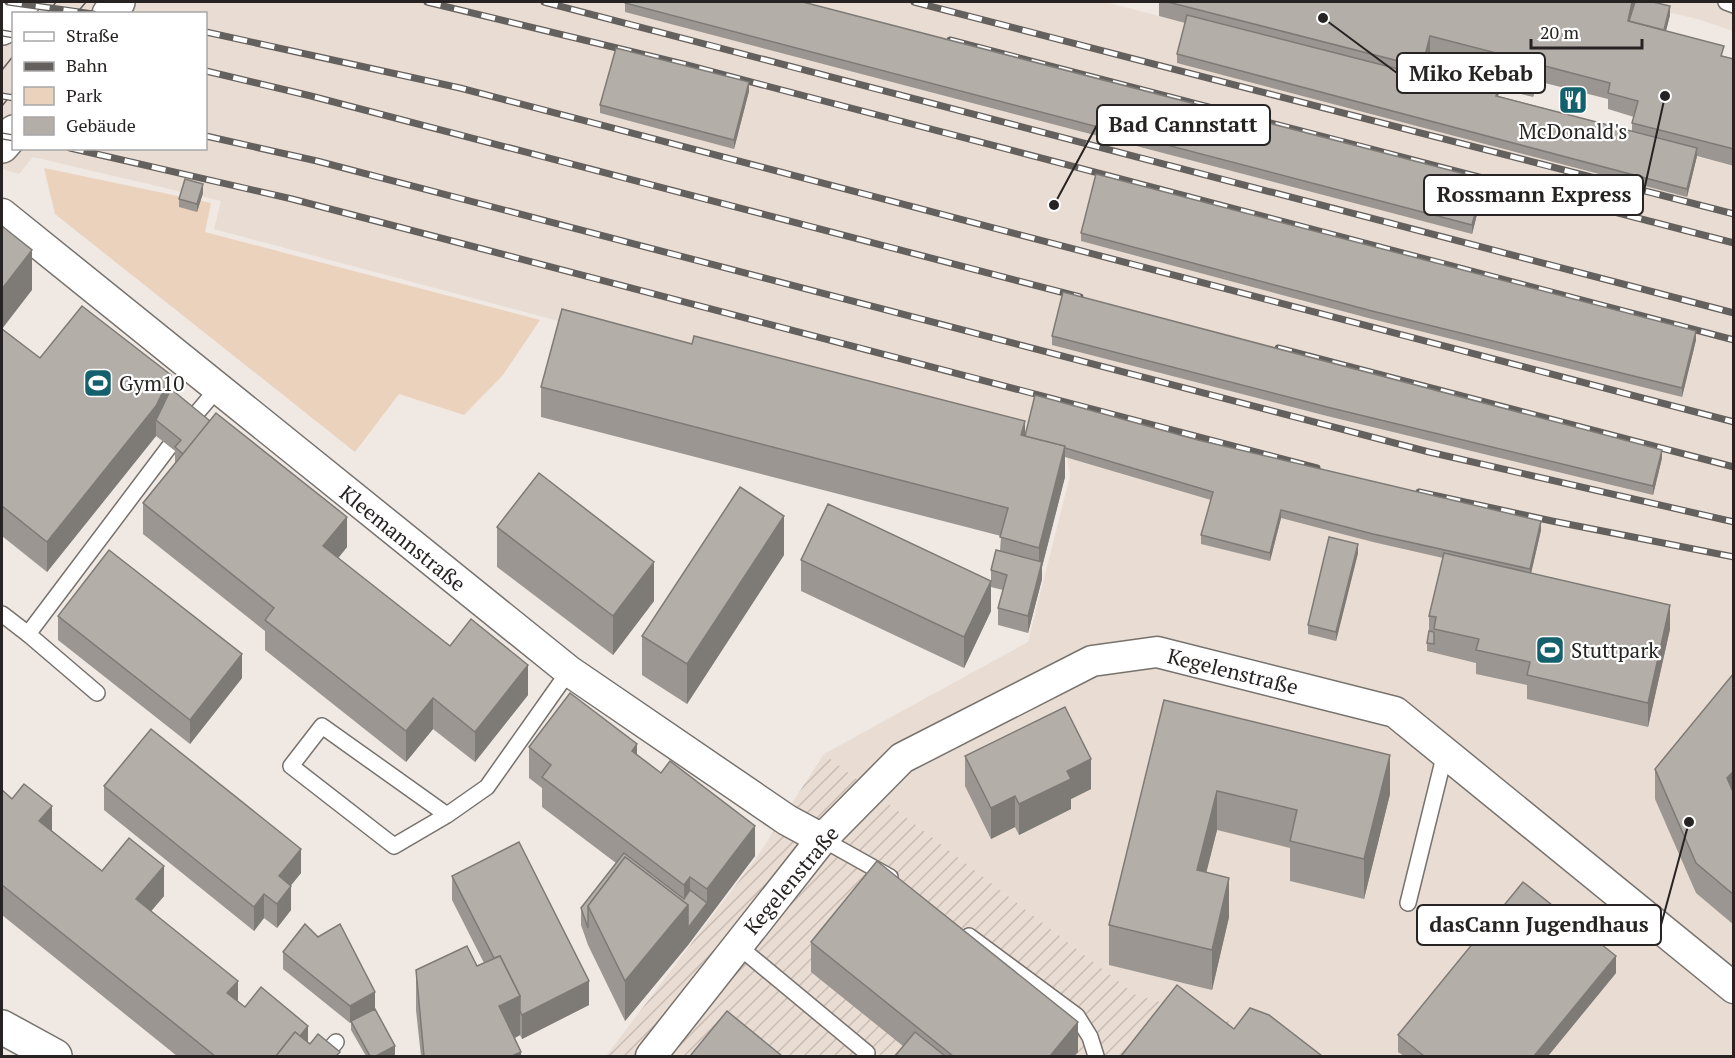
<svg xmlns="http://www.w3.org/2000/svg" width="1735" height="1058" font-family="'PT Serif',serif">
	<defs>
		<pattern id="industrial-furrows" width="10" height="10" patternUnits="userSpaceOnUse" patternTransform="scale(1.5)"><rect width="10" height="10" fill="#e9dcd2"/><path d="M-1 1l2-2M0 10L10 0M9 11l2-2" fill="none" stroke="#c8bcb4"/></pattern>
	</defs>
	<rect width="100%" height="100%" fill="#efe8e3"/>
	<g fill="#e9dcd2" fill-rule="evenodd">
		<path d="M2,2H1105L1733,166V1056H1296L1266,1032L1136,995L824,754L1028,642L1070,476L1067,457L214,229L221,201L33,157L19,174L2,169ZM14,14H206V148H14Z"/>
		<path d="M1622,2H1733V31L1698,19Z"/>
	</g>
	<path fill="url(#industrial-furrows)" d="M824,754L1136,995L1266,1032L1296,1056H606L757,857Z"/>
	<path fill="#ebd2bd" d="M44,168L211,203L205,232L540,320L503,375L464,415L399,394L355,452L55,214Z"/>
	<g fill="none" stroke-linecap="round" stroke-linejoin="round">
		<g stroke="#77726d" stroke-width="18">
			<g id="service">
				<path d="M1726,2L1734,5"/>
				<path d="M190,421L218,388"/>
				<path d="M2,614L28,634L169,447"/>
				<path d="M28,634L97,693"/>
				<path d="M447,815L394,846L291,766L322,726L447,815L487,787L569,671"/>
				<path d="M822,839L890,877"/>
				<path d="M1408,903L1445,753"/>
				<path d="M969,936L1077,1016L1090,1037L1096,1056"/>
				<path d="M737,945L867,1053"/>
				<path d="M324,1056L336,1042"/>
			</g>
		</g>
		<g stroke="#77726d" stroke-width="33">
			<g id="minor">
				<path d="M2,214L569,671L787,820L822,839"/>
				<path d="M651,1056L822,839L902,758L1092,661L1157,652L1395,712L1734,988"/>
			</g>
		</g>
		<g stroke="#77726d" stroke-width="36">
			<g id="secondary">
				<path d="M109,14L118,2"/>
				<path d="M2,28L23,2"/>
				<path d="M2,146L14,132"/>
				<path d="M2,1027L55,1056"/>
			</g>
		</g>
		<use href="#service" stroke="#fff" stroke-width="15"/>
		<use href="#minor" stroke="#fff" stroke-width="30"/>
		<use href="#secondary" stroke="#fff" stroke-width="33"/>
		<g stroke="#64605e" stroke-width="1.5">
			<path d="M47,14L56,2"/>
			<path d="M76,14L86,2"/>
			<path d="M2,70L14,55"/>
			<path d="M2,106L14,91"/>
		</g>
		<g stroke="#64605e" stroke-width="7">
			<g id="rail">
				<path d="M8,2L93,14"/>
				<path d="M427,2L683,64L1734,340"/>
				<path d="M544,2L1734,313"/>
				<path d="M914,2L1734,214"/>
				<path d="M206,32L460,88L1734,422"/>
				<path d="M2,33L14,35"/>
				<path d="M950,40L1734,243"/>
				<path d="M206,71L311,96L1080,297"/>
				<path d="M2,96L14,98"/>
				<path d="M2,136L14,138"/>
				<path d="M206,136L317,161L1429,452L1734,522"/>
				<path d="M70,148L292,199L1317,468"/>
				<path d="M1278,348L1734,467"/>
				<path d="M1419,492L1552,521L1734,557"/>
			</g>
		</g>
		<use href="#rail" stroke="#fff" stroke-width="4.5" stroke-dasharray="14" stroke-linecap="butt"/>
	</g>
	<g fill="#9b9691" fill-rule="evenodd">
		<path d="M1159,2H1653L1670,15L1666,31L1724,56L1734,59V166L1697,156L1687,197L1177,63V54L1185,23L1159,16ZM1430,53L1500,71V72L1430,55ZM1537,81L1608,99V109L1634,117L1632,123V131L1498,96L1500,89L1533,97Z"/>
		<path d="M625,3L1484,187L1472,234L625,12Z"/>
		<path d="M749,91L734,149L600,113V105Z"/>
		<path d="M203,193L197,212L179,207V199Z"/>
		<path d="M1081,233L1696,340L1682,397L1372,319L1081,241Z"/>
		<path d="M2,329L40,358L171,389L347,547L338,558L450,646L528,695L475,762L433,729L406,762L265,650V631L143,534V503L175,464V451L156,436L47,572L2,536Z"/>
		<path d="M1052,336L1662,458L1653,495L1327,416L1052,345Z"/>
		<path d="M541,387L1025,434L1198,440L1541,530L1531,573L1670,629L1648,727L1527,699V685L1476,674V663L1427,651V643L1429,631V616L1443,558L1373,542L1281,518L1270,561L1201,544V535L1211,500L1065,457V477L1042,567V579L1028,633L998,625V608L1003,590L991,587V611L964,668L801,591V560L991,581V570L1000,551L1001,536L541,417Z"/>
		<path d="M497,527L654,601L613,655L497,567Z"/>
		<path d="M1358,553L1336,641L1308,634V625Z"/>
		<path d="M784,555L687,704L642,675V636Z"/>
		<path d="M58,616L242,678L190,744L58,640Z"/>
		<path d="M1734,673V925L1696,893L1655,799V769Z"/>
		<path d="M1164,700L1390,794L1364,899L1290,881V848L1217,830L1206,872L1229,917L1212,990L1109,965V925Z"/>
		<path d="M529,747L637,755L755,856L688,945L625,1021L588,945L581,925V908L616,863L542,807V788L529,778Z"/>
		<path d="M965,756L1091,789L1071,799V809L1019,835L1015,827L991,839L965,786Z"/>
		<path d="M104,786L301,873L291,885V910L277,928L264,918L254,931L104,810Z"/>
		<path d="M2,790L102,871L164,896L151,911L238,1001L245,1007L308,1042L340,1056H177L2,915Z"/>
		<path d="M452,876L589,1005L522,1039L520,1035L515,1038L521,1056H421L416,1010V970L477,966L484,963L452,900Z"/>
		<path d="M811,942L1078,1052L1074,1056H895L903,1046L811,972Z"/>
		<path d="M283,952L375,1009L395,1055L392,1056H366L351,1030V1022L350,1023L283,969Z"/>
		<path d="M1616,973L1548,1056H1404L1398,1052V1035Z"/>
	</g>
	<g fill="#7e7a76">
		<path d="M1632,2H1636L1630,29L1628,21Z"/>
		<path d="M1670,6V15L1662,46V37Z"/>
		<path d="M1430,36V53L1422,84V67Z"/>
		<path d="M1537,64V81L1533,97V81Z"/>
		<path d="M1500,81V89L1496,104V96Z"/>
		<path d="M749,82V91L734,149V140Z"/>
		<path d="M1697,148V156L1687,197V189Z"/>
		<path d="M1484,179V187L1472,234V225Z"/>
		<path d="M203,184V193L197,212V204Z"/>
		<path d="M32,250V290L2,329V289Z"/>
		<path d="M1696,331V340L1682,397V388Z"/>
		<path d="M171,375V406L156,420V436L47,572V542Z"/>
		<path d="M1025,421V452L1021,435Z"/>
		<path d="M1065,446V477L1042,567V579L1028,633V616L1039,573V548Z"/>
		<path d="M1662,450V458L1653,495V486Z"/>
		<path d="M1281,510V518L1270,561V553Z"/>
		<path d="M784,516V555L687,704V664Z"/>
		<path d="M347,517V547L323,577V546Z"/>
		<path d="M1541,521V530L1530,578V569Z"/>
		<path d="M1358,544V553L1336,641V632Z"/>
		<path d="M654,562V601L613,655V616Z"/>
		<path d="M991,581V611L964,668V637Z"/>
		<path d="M1670,605V629L1648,727V703Z"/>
		<path d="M242,654V678L190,744V720Z"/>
		<path d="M528,665V695L475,762V732Z"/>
		<path d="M433,698V729L406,762V731Z"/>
		<path d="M637,744V775L632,751Z"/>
		<path d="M1390,755V794L1364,899V859Z"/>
		<path d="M1091,759V789L1071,799V809L1019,835V804L1067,771Z"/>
		<path d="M1734,771V801L1727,778Z"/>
		<path d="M1217,791V830L1197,910V870Z"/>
		<path d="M1015,796V827L991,839V808Z"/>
		<path d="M52,806V836L39,821Z"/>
		<path d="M755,826V856L688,945L625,1021V981L684,909V885L690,877V907L707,903V889Z"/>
		<path d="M301,849V873L279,900V876Z"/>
		<path d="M164,866V896L136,929V899Z"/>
		<path d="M1229,878V917L1212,990V950Z"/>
		<path d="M291,886V910L277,928V904Z"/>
		<path d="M264,894V918L254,931V907Z"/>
		<path d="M1616,956V973L1548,1056H1534Z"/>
		<path d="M238,981V1011L227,993Z"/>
		<path d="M589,981V1005L522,1039V1015Z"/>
		<path d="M375,992V1009L350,1023V1006Z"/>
		<path d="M520,996V1035L499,1046V1006Z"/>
		<path d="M1078,1022V1052L1074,1056H1050Z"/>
		<path d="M308,1026V1056H283Z"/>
		<path d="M395,1046V1055L392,1056H376Z"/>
		<path d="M521,1052V1056H512Z"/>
	</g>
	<g fill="#b4aea9" stroke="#7e7a76" stroke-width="1.5">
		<path d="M625,2H803L1484,179L1472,225L625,3Z"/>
		<path d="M1168,2H1632L1628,21L1724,46L1721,56L1734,59V149L1632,123L1638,101L1608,93L1610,83L1537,64L1533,81L1500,72L1504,55L1430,36L1422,67Z"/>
		<path d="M1635,2H1653L1670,6L1664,30L1629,21Z"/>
		<path d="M1187,15L1422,75L1428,54L1500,73V81L1496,96L1697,148L1687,189L1177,54Z"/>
		<path d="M616,48L749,82L734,140L600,105Z"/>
		<path d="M1096,174L1696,331L1682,388L1372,311L1081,233Z"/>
		<path d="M185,179L203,184L197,204L179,199Z"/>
		<path d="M2,226L32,250L2,289Z"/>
		<path d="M1063,292L1662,450L1653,486L1327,407L1052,336Z"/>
		<path d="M82,306L171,375L156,406L47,542L2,506V329L40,358Z"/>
		<path d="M562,309L692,344L694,336L1025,421L1021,435L1065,446L1039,548L1000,537L1008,508L541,387Z"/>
		<path d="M171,389L210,421L183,454L175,447L181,440L156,420Z"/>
		<path d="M1035,395L1198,440L1541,521L1530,569L1373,534L1281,510L1270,553L1201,535L1213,492L1065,448V446L1025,436Z"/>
		<path d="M216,413L347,517L323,546L450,646L471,619L528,665L475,732L433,698L406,731L265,620L274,608L143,503Z"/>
		<path d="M539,473L654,562L613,616L497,527Z"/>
		<path d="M740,487L784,516L687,664L642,636Z"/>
		<path d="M828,504L991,581L964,637L801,560Z"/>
		<path d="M1329,537L1358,544L1336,632L1308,625Z"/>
		<path d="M109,550L242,654L190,720L58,616Z"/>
		<path d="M996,550L1042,562L1028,616L998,608L1007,575L991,570Z"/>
		<path d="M1444,553L1670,605L1648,703L1527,675L1530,662L1476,650L1479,639L1434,629L1436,617L1429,616Z"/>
		<path d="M1429,631L1434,632V644L1427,643Z"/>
		<path d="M1734,673V771L1727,778L1734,794V895L1696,863L1655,769Z"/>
		<path d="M570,693L637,744L632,751L661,773L670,761L755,826L707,889L690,877L684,885L542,777L551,765L529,747Z"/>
		<path d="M1164,700L1390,755L1364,859L1290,841L1297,810L1217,791L1197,870L1229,878L1212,950L1109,925Z"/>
		<path d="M1065,707L1091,759L1067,771L1071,779L1019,804L1015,796L991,808L965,756Z"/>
		<path d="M151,729L301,849L279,876L291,886L277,904L264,894L254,907L104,786Z"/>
		<path d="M24,784L52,806L39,821L102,871L129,838L164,866L136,899L238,981L227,993L245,1007L261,987L308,1026L300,1036L295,1032L276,1056H215L2,885V790L12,799Z"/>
		<path d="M519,842L589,981L522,1015L520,1011V996L500,956L494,958L452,876Z"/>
		<path d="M624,853L684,899L690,890L707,903L688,928V905L625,857L588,906V928L581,908Z"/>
		<path d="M625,857L688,905L625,981L588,906Z"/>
		<path d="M877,861L1078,1022L1050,1056H953L811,942Z"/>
		<path d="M1523,882L1616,956L1534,1056H1424L1398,1035Z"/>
		<path d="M305,924L318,937L340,924L375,992L350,1006L283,952Z"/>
		<path d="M467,946L477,966L500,956L520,996L499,1006L521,1052L512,1056H424L416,970Z"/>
		<path d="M1177,985L1234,1029L1250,1008L1269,1015L1322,1056H1121Z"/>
		<path d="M375,1009L395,1046L376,1056H370L351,1021Z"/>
		<path d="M727,1011L782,1056H690Z"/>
		<path d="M295,1032L310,1044L318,1034L340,1052L336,1056H276Z"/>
		<path d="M915,1032L945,1056H895Z"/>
	</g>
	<defs>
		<g id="restaurant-square" transform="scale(1.5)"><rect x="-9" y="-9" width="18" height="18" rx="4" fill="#15606d" stroke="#fff"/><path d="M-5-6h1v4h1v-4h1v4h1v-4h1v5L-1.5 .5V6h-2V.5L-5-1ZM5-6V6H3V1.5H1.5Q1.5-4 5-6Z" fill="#fff"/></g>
		<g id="stadium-square" transform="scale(1.5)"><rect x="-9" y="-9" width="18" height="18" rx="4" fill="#15606d" stroke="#fff"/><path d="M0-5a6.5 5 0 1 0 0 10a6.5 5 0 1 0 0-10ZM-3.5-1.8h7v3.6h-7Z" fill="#fff"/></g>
	</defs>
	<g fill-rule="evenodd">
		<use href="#restaurant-square" x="1573" y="100"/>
		<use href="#stadium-square" x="98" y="383"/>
		<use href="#stadium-square" x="1550" y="650"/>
	</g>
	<g text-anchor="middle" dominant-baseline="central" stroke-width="4.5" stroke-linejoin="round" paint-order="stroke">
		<g font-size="21" fill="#262322" stroke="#fff" text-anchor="start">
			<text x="1573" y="131" text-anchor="middle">McDonald's</text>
			<text x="119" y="383">Gym10</text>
			<text x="1571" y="650">Stuttpark</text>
		</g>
		<g font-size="21" fill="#262322" stroke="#fff">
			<text transform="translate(403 538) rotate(39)">Kleemannstraße</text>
			<text transform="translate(1233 671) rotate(14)">Kegelenstraße</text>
			<text transform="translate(791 880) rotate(-50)">Kegelenstraße</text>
		</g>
	</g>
	<path fill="none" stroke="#262322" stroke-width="2" d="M1323 18L1397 73M1054 205L1097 125M1665 96L1643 195M1689 822L1661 925"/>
	<g fill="#262322" stroke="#fff" stroke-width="2">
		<circle cx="1323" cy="18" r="6"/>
		<circle cx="1054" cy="205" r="6"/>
		<circle cx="1665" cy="96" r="6"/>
		<circle cx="1689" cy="822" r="6"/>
	</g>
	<g fill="#fff" stroke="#262322" stroke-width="2">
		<rect x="1397" y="53" width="148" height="40" rx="6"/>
		<rect x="1097" y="105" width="173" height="40" rx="6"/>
		<rect x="1424" y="175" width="219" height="40" rx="6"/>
		<rect x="1417" y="905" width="244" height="40" rx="6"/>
	</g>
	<g font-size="22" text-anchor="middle" font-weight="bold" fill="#262322">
		<text x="1471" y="81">Miko Kebab</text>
		<text x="1183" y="132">Bad Cannstatt</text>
		<text x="1534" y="202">Rossmann Express</text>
		<text x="1539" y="932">dasCann Jugendhaus</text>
	</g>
	<rect width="1735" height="1058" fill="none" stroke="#262322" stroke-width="6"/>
	<rect x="12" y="12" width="195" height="138" fill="#ffffff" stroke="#a8a7a7" stroke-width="1.5"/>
	<rect x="24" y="32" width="30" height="9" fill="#ffffff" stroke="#a8a7a7" stroke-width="1.5"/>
	<text x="66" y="42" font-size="18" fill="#262322">Straße</text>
	<rect x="24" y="62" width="30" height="9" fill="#64605e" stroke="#a8a7a7" stroke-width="1.5"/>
	<text x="66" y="72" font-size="18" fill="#262322">Bahn</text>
	<rect x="24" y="87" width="30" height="18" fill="#ebd2bd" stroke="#a8a7a7" stroke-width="1.5"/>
	<text x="66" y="102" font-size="18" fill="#262322">Park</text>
	<rect x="24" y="117" width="30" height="18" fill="#b4aea9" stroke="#a8a7a7" stroke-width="1.5"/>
	<text x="66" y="132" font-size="18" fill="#262322">Gebäude</text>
	<path d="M1531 39v9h111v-9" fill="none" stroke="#262322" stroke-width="3"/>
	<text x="1540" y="39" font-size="18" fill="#262322" stroke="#ffffff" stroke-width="4.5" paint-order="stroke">20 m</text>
</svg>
